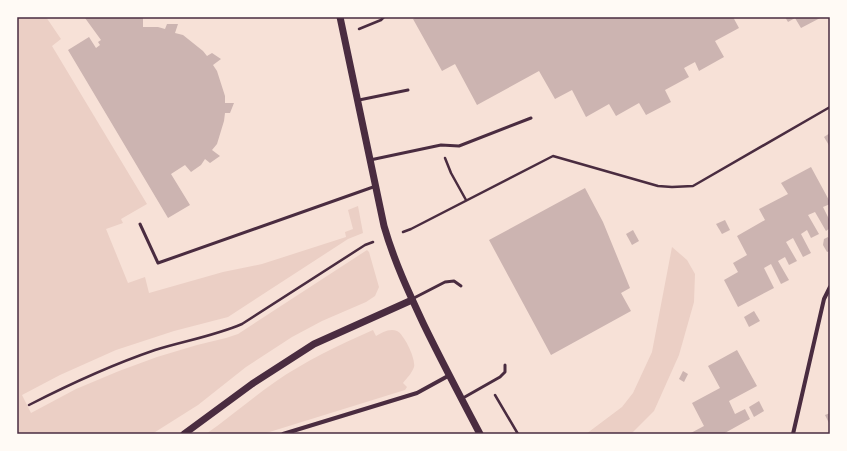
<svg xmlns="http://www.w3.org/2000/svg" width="847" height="451" font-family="'Playfair Display',serif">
	<rect width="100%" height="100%" fill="#f7e1d7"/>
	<g fill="#ebcfc5">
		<path d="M17,17H46L61,39L52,46L147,204L121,219L123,223L106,229L128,283L145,277L149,293L223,272L262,264L346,237L345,232L353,229L348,210L358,206L363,233L348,239L228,317L174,331L116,350L60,375L22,395L31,413L76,389L119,371L157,357L197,345L226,338L238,334L367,250L369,252L379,287L375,296L366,302L322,321L292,337L246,367L198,405L152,434H17Z"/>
		<path d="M672,247L687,260L695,274L694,302L679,355L654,411L631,434H586L622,407L633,393L652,352Z"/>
		<path d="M373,330L376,336C382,333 389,328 397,331C404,334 416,359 414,367C412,373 407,378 403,383L407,387L405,390L263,434H206C230,417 252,398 275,382C305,361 339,345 373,330Z"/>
	</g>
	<g fill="#ccb4b1">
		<path d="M87,17H143V27H158L165,29L167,24H178L175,33L183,35L203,51L207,56L212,53L221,59L213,65L217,71L225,96V103H234L230,113H225L224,121L217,144L212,150L220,156L210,163L205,159L201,165L191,172L185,165L171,174L190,205L168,218L68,50L89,37L96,48L100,45L98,42L101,40L85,18Z"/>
		<path d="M417,17H733L739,28L715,41L724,57L699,71L695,62L684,68L689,77L665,90L671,102L646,115L639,103L616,116L609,104L586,117L572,90L555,99L539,71L477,105L455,64L442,71L413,19Z"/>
		<path d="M785,17H822L801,28L795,18L788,22Z"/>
		<path d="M830,133V147L824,137Z"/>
		<path d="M811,167L830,202V204L823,207L830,221V228L826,231L815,212L808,215L819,234L811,238L807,230L801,234L811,253L803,257L793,238L786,242L797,261L789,265L785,257L778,261L789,280L781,284L771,264L764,268L774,288L738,307L724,280L738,272L733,263L747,255L737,236L765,220L759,209L788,194L781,183Z"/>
		<path d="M585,188L603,222L630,288L621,293L631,311L551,355L489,240Z"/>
		<path d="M725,220L730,230L722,234L716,224Z"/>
		<path d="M633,230L639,241L632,245L626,234Z"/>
		<path d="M828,237L830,240V251L827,252L823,245L824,239Z"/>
		<path d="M754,311L760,321L749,327L744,317Z"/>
		<path d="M737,350L757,386L729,401L735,414L745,409L750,419L723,434H689L704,426L692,403L720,388L708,366Z"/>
		<path d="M683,371L688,374L684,382L679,379Z"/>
		<path d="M759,401L764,411L754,417L749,407Z"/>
		<path d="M830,413V425L825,415Z"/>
	</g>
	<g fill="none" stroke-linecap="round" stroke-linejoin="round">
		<g stroke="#4a2c40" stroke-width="2.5">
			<path d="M359,29L381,20L384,17"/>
			<path d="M445,158L451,173L466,200"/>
			<path d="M403,232L411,229L553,156L658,186L672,187L693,186L830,107"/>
			<path d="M495,395L518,434"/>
			<path d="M29,405C70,384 111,365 155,350C184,341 214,336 242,324L365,245L373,242"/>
		</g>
		<g stroke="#4a2c40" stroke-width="3">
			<path d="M359,100L408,90"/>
			<path d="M370,160L441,145L459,146L531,118"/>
			<path d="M140,224L158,263L376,186"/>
			<path d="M412,299L445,282L454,281L461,286"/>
			<path d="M463,398L500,377L505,372V365"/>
		</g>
		<g stroke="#4a2c40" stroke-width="4">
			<path d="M283,434L417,393L448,376"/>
			<path d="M793,434L824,299L830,287"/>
		</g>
		<g stroke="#4a2c40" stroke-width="7">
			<path d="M340,17L384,226C394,261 409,293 424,325C442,362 461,398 480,434"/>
			<path d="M184,434L252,384L314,344L412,300"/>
		</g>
	</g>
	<rect width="847" height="451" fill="none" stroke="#fffaf5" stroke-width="36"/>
	<rect x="18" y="18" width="811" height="415" fill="none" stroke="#4a2c40" stroke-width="1.5"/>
</svg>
